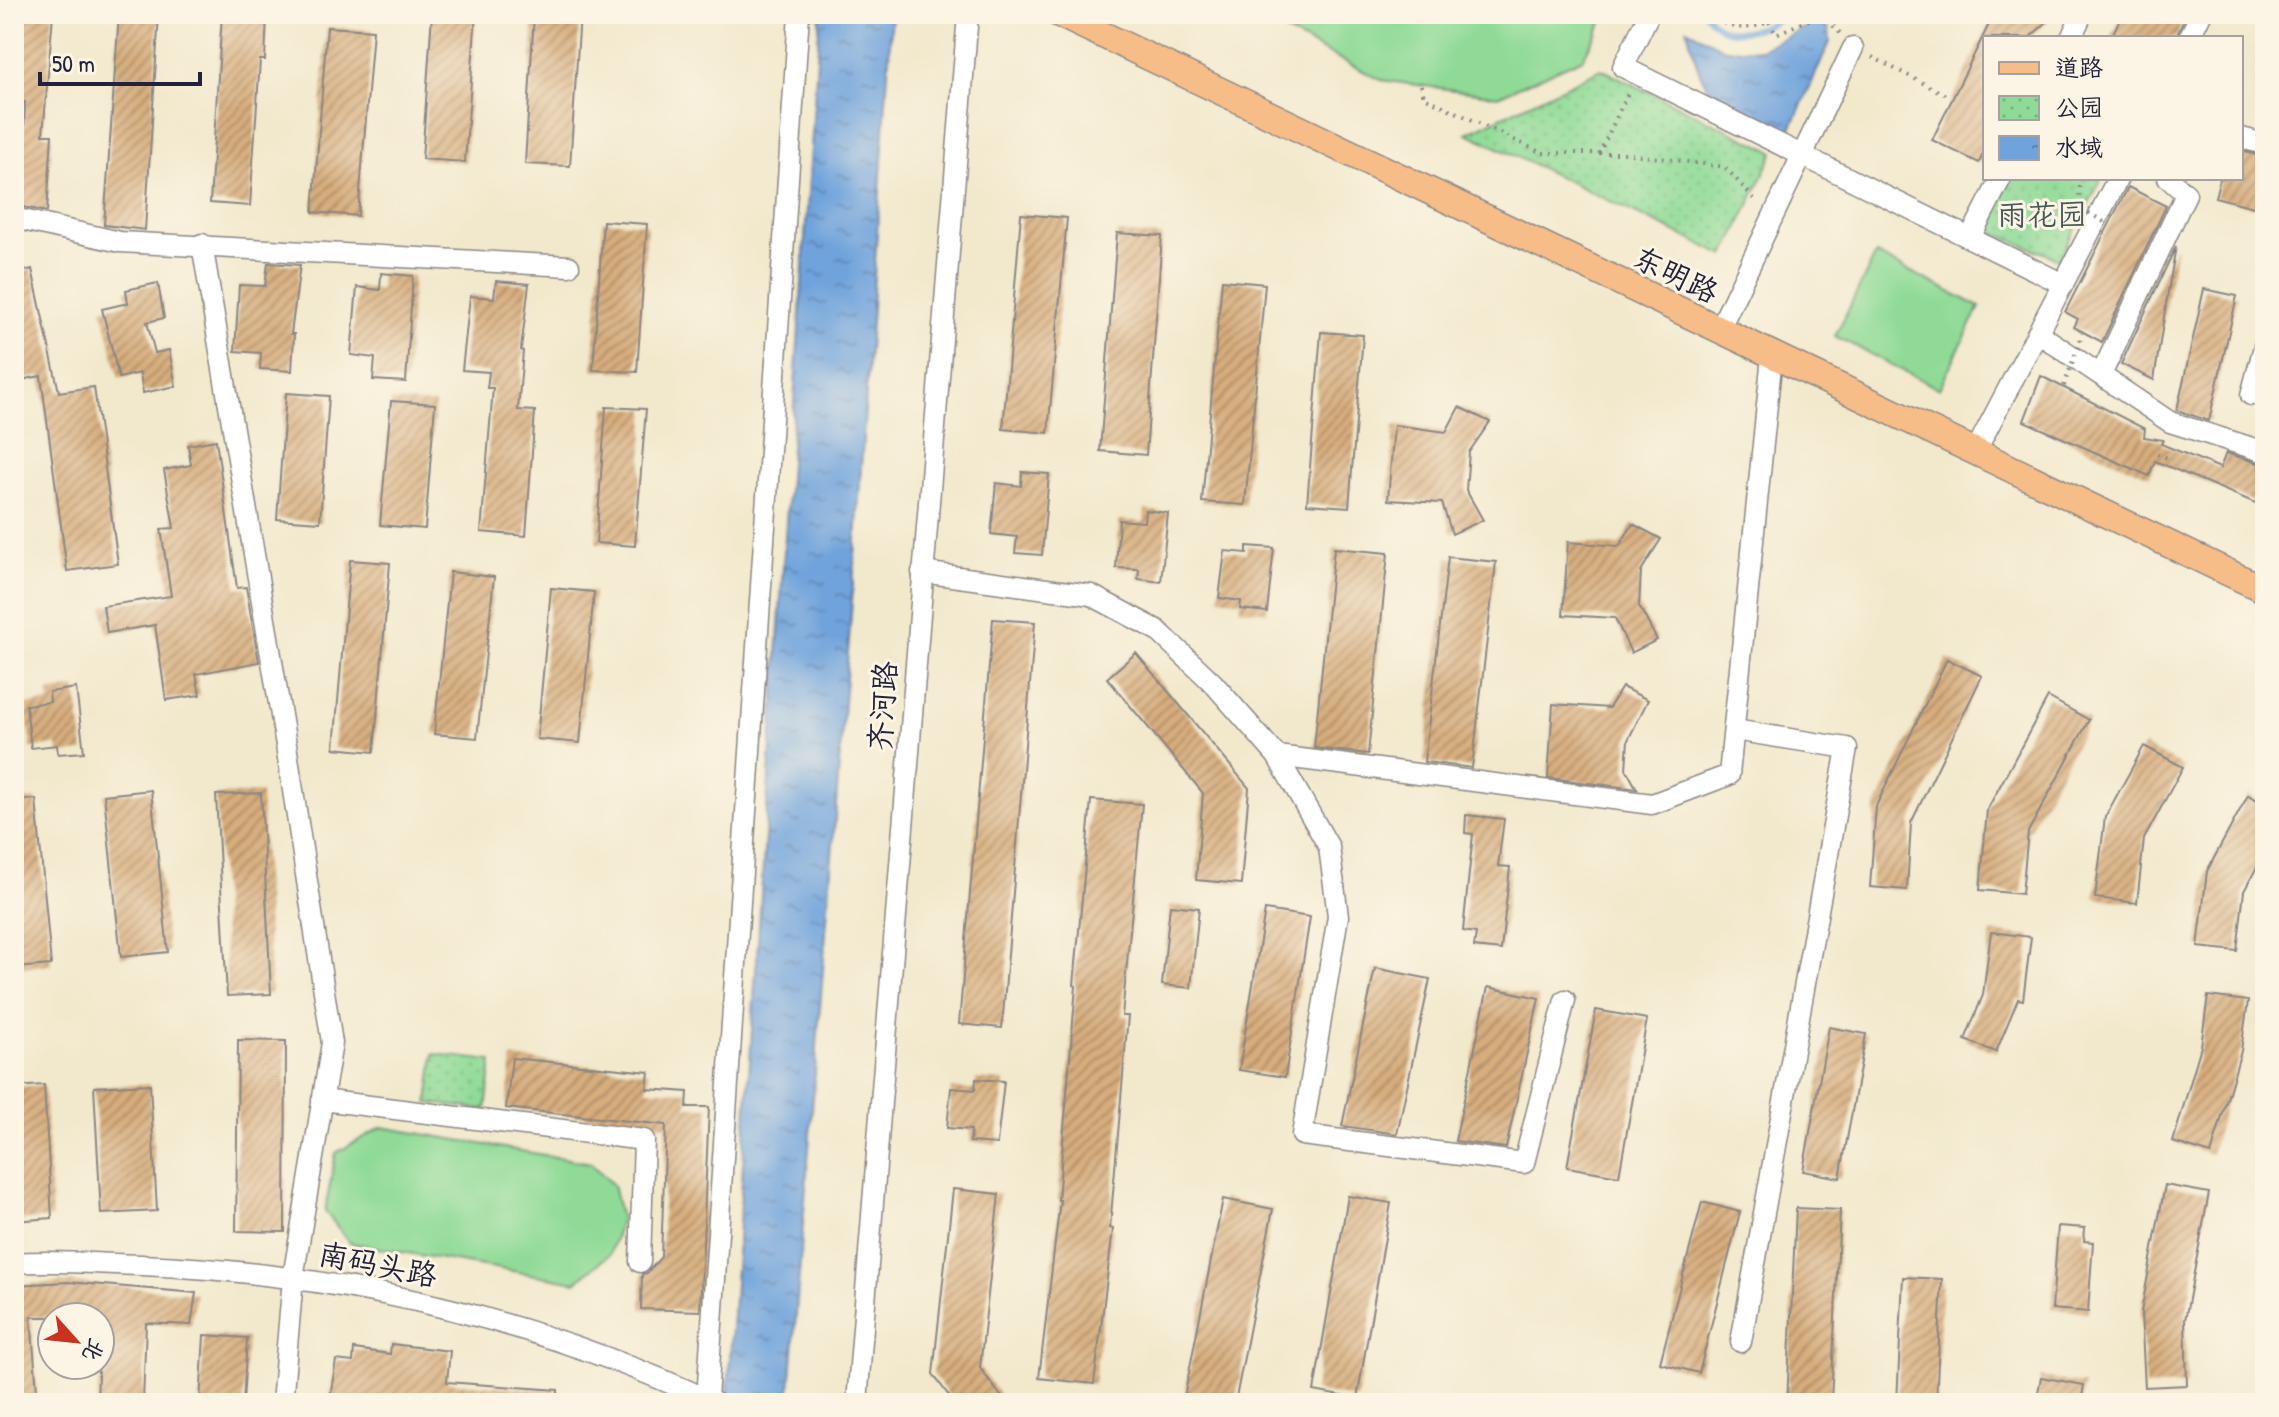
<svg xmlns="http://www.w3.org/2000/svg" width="2279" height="1417" font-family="'Patrick Hand','LXGW WenKai TC',sans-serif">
	<defs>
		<pattern id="park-dots" width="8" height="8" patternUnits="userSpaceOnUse" patternTransform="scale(2)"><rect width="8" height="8" fill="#8eda96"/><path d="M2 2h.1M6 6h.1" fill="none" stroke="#7abb82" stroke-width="1.8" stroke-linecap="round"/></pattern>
		<pattern id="water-ripples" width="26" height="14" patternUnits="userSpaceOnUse" patternTransform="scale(2)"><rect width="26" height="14" fill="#70a3dc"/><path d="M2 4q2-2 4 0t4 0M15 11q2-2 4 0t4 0" fill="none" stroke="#5c84b4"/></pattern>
		<pattern id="building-hatch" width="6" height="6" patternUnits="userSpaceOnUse" patternTransform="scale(2)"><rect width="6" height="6" fill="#d7ad7d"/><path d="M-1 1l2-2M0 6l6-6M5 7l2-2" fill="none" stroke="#ae8c68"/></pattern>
	</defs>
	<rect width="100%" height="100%" fill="#fcf5e5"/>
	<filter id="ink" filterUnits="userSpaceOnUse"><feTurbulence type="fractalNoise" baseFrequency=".0125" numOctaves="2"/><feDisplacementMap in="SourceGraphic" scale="16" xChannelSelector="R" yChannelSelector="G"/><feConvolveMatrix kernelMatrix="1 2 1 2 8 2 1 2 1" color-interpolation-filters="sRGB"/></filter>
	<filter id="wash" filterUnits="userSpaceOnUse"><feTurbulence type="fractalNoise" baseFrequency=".006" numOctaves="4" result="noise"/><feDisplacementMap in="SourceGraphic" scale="32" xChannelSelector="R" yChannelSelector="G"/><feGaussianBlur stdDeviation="1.8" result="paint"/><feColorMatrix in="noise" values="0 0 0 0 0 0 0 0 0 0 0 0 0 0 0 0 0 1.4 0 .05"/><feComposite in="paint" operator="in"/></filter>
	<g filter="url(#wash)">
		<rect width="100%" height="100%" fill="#f2e9cd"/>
		<g fill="#8eda96" stroke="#587e68" stroke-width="2">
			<path d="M1251,14H1607L1583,58L1498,96L1381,80Z"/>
			<path d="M1876,254L1980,307L1939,389L1835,336Z"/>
			<path d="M382,1127L591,1163L613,1185L621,1219L610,1254L576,1282L350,1243L325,1211L336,1153Z"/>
		</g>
		<g fill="url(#park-dots)" stroke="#587e68" stroke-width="2">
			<path d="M1601,69L1774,152L1725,256L1467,133Z"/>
			<path d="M2011,178H2102L2059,259L1983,229Z"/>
			<path d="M434,1054L492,1061L486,1110L428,1103Z"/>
		</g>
		<g fill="url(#water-ripples)" stroke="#49628c" stroke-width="2">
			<path d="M820,14H892L851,614L789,1403H727Z"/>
			<path d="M1816,22L1829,29L1830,42L1788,135C1764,124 1731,114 1713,95C1698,78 1693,51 1687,29L1725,49H1761Z"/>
		</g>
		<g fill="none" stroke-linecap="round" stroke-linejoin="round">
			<path stroke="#70a3dc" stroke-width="6" d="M1706,14C1725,43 1764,30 1786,14"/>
		</g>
		<g id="blocks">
			<g fill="url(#building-hatch)">
				<path d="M14,14H53L43,135H52L47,212L14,205V137L24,138L25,102L14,101Z"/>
				<path d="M119,14H159L145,230L104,225Z"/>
				<path d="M222,14H267L265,60H260L250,206L210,203Z"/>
				<path d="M432,14H476L465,162L422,159Z"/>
				<path d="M534,14H580L570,166L525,164Z"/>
				<path d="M1994,14H2056L2029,38H1985V150L1979,163L1932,140Z"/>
				<path d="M2122,14H2186L2176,38H2111Z"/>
				<path d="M327,27L373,30L358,216L313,212Z"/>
				<path d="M2241,151L2265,157V210L2215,197L2220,178H2241Z"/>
				<path d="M2128,187L2166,206L2102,342L2074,327L2078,319L2065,312Z"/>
				<path d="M1021,214L1067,218L1048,433L1003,429Z"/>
				<path d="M603,221L647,224L637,372L593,370Z"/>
				<path d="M1117,233L1162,236L1146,455L1100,451Z"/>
				<path d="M2176,246L2168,292L2154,380L2121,364Z"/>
				<path d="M268,263L300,265L291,334H294L292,371L260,369L261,353L235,351L239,285L265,286Z"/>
				<path d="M32,269L59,392L94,387L118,564L67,571L41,376L21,380L16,358H14V274Z"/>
				<path d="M381,273L413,276L406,382L373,380L375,358L351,355L357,287L380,290Z"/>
				<path d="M1222,280L1265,284L1245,505L1202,502Z"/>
				<path d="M496,281L529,284L521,350L523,351L518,410L535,411L526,536L481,532L493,388H487L489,372L462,370L470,296L494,298Z"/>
				<path d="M158,283L164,318L147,322L155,353L169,350L176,386L143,393L140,373L119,378L102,309L128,303L126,290Z"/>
				<path d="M2204,289L2237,296L2209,421L2177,410Z"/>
				<path d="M1321,332L1363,335L1349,507L1307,504Z"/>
				<path d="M2041,376L2145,429L2144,437L2163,440L2161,444L2220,468L2226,453L2265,465V507L2155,461L2149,476L2024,421Z"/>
				<path d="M286,393L329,396L320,522L277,519Z"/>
				<path d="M391,401L435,404L425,529L380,525Z"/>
				<path d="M606,407L646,409L635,546L596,543Z"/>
				<path d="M1459,407L1490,422L1469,452L1466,490L1483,520L1452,534L1442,503L1388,500L1394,425L1446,432Z"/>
				<path d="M216,440L237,588L246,587L259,662L196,674L200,695L166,700L155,625L107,633L103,606L171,596L161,529L174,528L164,470L191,465L188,445Z"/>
				<path d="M1022,472L1049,474L1042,555L1015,553L1017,537L991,534L996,483L1021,486Z"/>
				<path d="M1145,510L1168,513L1161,582L1138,579L1139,569L1116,568L1119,520L1144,522Z"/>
				<path d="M1633,524L1661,539L1641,571L1639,606L1657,640L1631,653L1615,618L1563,615L1568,542L1619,546Z"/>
				<path d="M1247,546L1274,548L1267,612L1240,609L1241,601L1219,598L1225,551L1247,553Z"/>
				<path d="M1334,548L1388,553L1368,754L1314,748Z"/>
				<path d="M1448,557L1496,562L1472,768L1424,762Z"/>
				<path d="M350,560L390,563L374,752L334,748Z"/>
				<path d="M450,572L494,577L477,738L434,734Z"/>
				<path d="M551,588L594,592L580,743L537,739Z"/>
				<path d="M993,619L1035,622L1002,1028L959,1024Z"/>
				<path d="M1136,653L1249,788L1241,884L1196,880L1203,793L1107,678Z"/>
				<path d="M1947,659L1982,676L1911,823L1907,890L1870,887L1876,806Z"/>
				<path d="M1622,687L1648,700L1628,740L1626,769L1637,789L1548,778L1553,704L1609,708Z"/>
				<path d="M76,688L84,752L58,754L57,745L31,748L26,705L50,702L49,692Z"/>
				<path d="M2048,697L2089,720L2028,832L2022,894L1980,890L1987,810Z"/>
				<path d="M2144,746L2183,767L2144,839L2137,903L2095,898L2105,817Z"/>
				<path d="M151,790L168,952L121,957L104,795Z"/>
				<path d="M261,793L271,994L227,996L216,795Z"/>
				<path d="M2248,795L2265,804V852L2244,891L2237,951L2198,947L2207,871Z"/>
				<path d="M36,799L51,965L14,968V801Z"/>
				<path d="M1091,800L1142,804L1122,1016H1128L1110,1228L1113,1229L1094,1384L1039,1378L1060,1200H1058L1076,986L1074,985Z"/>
				<path d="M1466,815L1504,819L1498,866L1510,867L1501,950L1474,947L1476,933L1463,931L1473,834L1465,833Z"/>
				<path d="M1170,905L1199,908L1191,988L1162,985Z"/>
				<path d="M1265,910L1310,917L1285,1077L1239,1070Z"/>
				<path d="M1991,932L2031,937L2023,1000L2018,999L1996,1052L1965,1040L1983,995Z"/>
				<path d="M1375,968L1430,979L1397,1134L1342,1126Z"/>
				<path d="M1488,987L1539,998L1506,1148L1455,1141Z"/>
				<path d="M2208,996L2248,1001L2241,1051L2211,1154L2173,1142L2201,1046Z"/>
				<path d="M1596,1010L1647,1019L1619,1176L1567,1167Z"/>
				<path d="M1829,1027L1866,1034L1840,1178L1803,1171Z"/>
				<path d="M238,1040L286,1041L285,1232L236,1231Z"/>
				<path d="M512,1058L649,1072L647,1089L688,1092L687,1107H709L700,1311L641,1309L642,1274L647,1273L661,1257L666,1125L506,1108Z"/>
				<path d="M976,1079L1004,1081L997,1144L970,1142L971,1130L947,1128L951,1088L975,1090Z"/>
				<path d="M150,1084L157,1211L101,1214L94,1087Z"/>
				<path d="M44,1085L52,1218L14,1221V1087Z"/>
				<path d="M2165,1185L2209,1193L2185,1320L2187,1385L2145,1387L2141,1312Z"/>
				<path d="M953,1189L999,1194L980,1368L1006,1403H954L933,1374Z"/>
				<path d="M1348,1196L1391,1203L1357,1399L1314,1391Z"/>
				<path d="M1223,1199L1273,1209L1235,1403H1183Z"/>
				<path d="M1702,1202L1740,1212L1699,1373L1660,1363Z"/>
				<path d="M1796,1208L1840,1210L1831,1403H1787Z"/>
				<path d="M2058,1226L2085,1228L2084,1241L2093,1242L2088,1312L2052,1309Z"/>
				<path d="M1903,1277L1942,1279L1936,1403H1897Z"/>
				<path d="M68,1282L196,1293L191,1325L146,1323L143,1403H97L100,1317H31L38,1403H14V1285Z"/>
				<path d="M204,1335L247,1338L243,1403H200Z"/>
				<path d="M391,1344L450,1351L447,1382L558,1390V1403H329L336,1360L353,1362L354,1349L390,1354Z"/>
				<path d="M2041,1377L2084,1385L2081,1403H2036Z"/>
			</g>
		</g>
	</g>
	<g filter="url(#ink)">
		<use href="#blocks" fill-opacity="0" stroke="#8a8684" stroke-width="2"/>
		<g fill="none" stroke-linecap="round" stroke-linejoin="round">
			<g stroke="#8a8684" stroke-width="23">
				<g id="minor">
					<path d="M1649,14L1623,67L2063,284L2118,178"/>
					<path d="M2071,38L2082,14"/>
					<path d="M2189,38L2201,14"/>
					<path d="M2241,138L2265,144"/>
					<path d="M14,218L120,242L569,266"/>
					<path d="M1970,238L2001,178"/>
					<path d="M202,244L286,745L332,1043L293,1278L282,1403"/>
					<path d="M1719,330L1853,48"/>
					<path d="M2038,333L2170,422L2265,452"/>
					<path d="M2101,375L2186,194L2168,178"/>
					<path d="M2251,395L2265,343"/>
					<path d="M1975,452L2063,284"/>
					<path d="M922,572L1091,595L1157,630L1213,683L1277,756L1329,847L1338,916L1302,1135L1524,1163L1565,1000"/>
					<path d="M1734,730L1847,748L1741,1342"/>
					<path d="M1277,756L1652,804L1729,775L1772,356"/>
					<path d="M322,1100L644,1140L640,1262"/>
					<path d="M14,1263C56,1260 99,1264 141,1265C340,1273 534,1319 715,1403"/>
					<path d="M707,1399L799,14"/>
					<path d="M857,1403L968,14"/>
				</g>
			</g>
			<g stroke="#8a8684" stroke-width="29">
				<path id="major" d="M1059,14L2265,590"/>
			</g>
			<g stroke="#8a8684" stroke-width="4" stroke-dasharray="2 6" stroke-linecap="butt">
				<path d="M1711,14C1729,34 1761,30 1781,14"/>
				<path d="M1769,22L1776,34L1822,14L1840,33"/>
				<path d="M1872,57L1948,96"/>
				<path d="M1421,85L1424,97L1542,153H1624L1725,167L1757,202"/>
				<path d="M1599,154L1629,91"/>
				<path d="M2157,454L2172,460"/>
			</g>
			<use href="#minor" stroke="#fff" stroke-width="20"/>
			<use href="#major" stroke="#f7bd88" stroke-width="26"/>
			<g stroke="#8a8684" stroke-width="4" stroke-dasharray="2 6" stroke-linecap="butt">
				<path d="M2080,178L2079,207L2109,225"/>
				<path d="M2064,386L2083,332"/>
			</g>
		</g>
	</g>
	<g text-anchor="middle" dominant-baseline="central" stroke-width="6" stroke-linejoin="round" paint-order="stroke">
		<g font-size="30" fill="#425956" stroke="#fcf5e5">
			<text x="2042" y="214">雨花园</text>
		</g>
		<g font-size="30" fill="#22223b" stroke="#fcf5e5">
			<text transform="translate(1676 274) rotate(26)">东明路</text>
			<text transform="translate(882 706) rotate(-86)">齐河路</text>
			<text transform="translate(378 1264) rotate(11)">南码头路</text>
		</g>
	</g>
	<rect width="2279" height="1417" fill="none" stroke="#fcf5e5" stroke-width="48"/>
	<rect x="1983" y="36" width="260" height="144" fill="#fcf5e5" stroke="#a5a1a1" stroke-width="2"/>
	<rect x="1999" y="62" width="40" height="12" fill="#f7bd88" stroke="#a5a1a1" stroke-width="2"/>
	<text x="2055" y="76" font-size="24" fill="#22223b">道路</text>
	<rect x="1999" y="96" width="40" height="24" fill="url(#park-dots)" stroke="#a5a1a1" stroke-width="2"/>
	<text x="2055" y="116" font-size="24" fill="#22223b">公园</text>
	<rect x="1999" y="136" width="40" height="24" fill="url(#water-ripples)" stroke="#a5a1a1" stroke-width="2"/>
	<text x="2055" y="156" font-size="24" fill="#22223b">水域</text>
	<g transform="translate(76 1341) rotate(117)"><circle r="38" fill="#fcf5e5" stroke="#a5a1a1" stroke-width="2"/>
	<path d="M0-6L14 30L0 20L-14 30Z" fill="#c8321e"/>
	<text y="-12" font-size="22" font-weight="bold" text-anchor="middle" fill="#22223b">北</text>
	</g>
	<path d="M40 72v12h160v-12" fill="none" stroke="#22223b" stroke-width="4"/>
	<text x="52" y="72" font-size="24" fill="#22223b" stroke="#fcf5e5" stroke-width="6" paint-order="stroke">50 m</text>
</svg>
